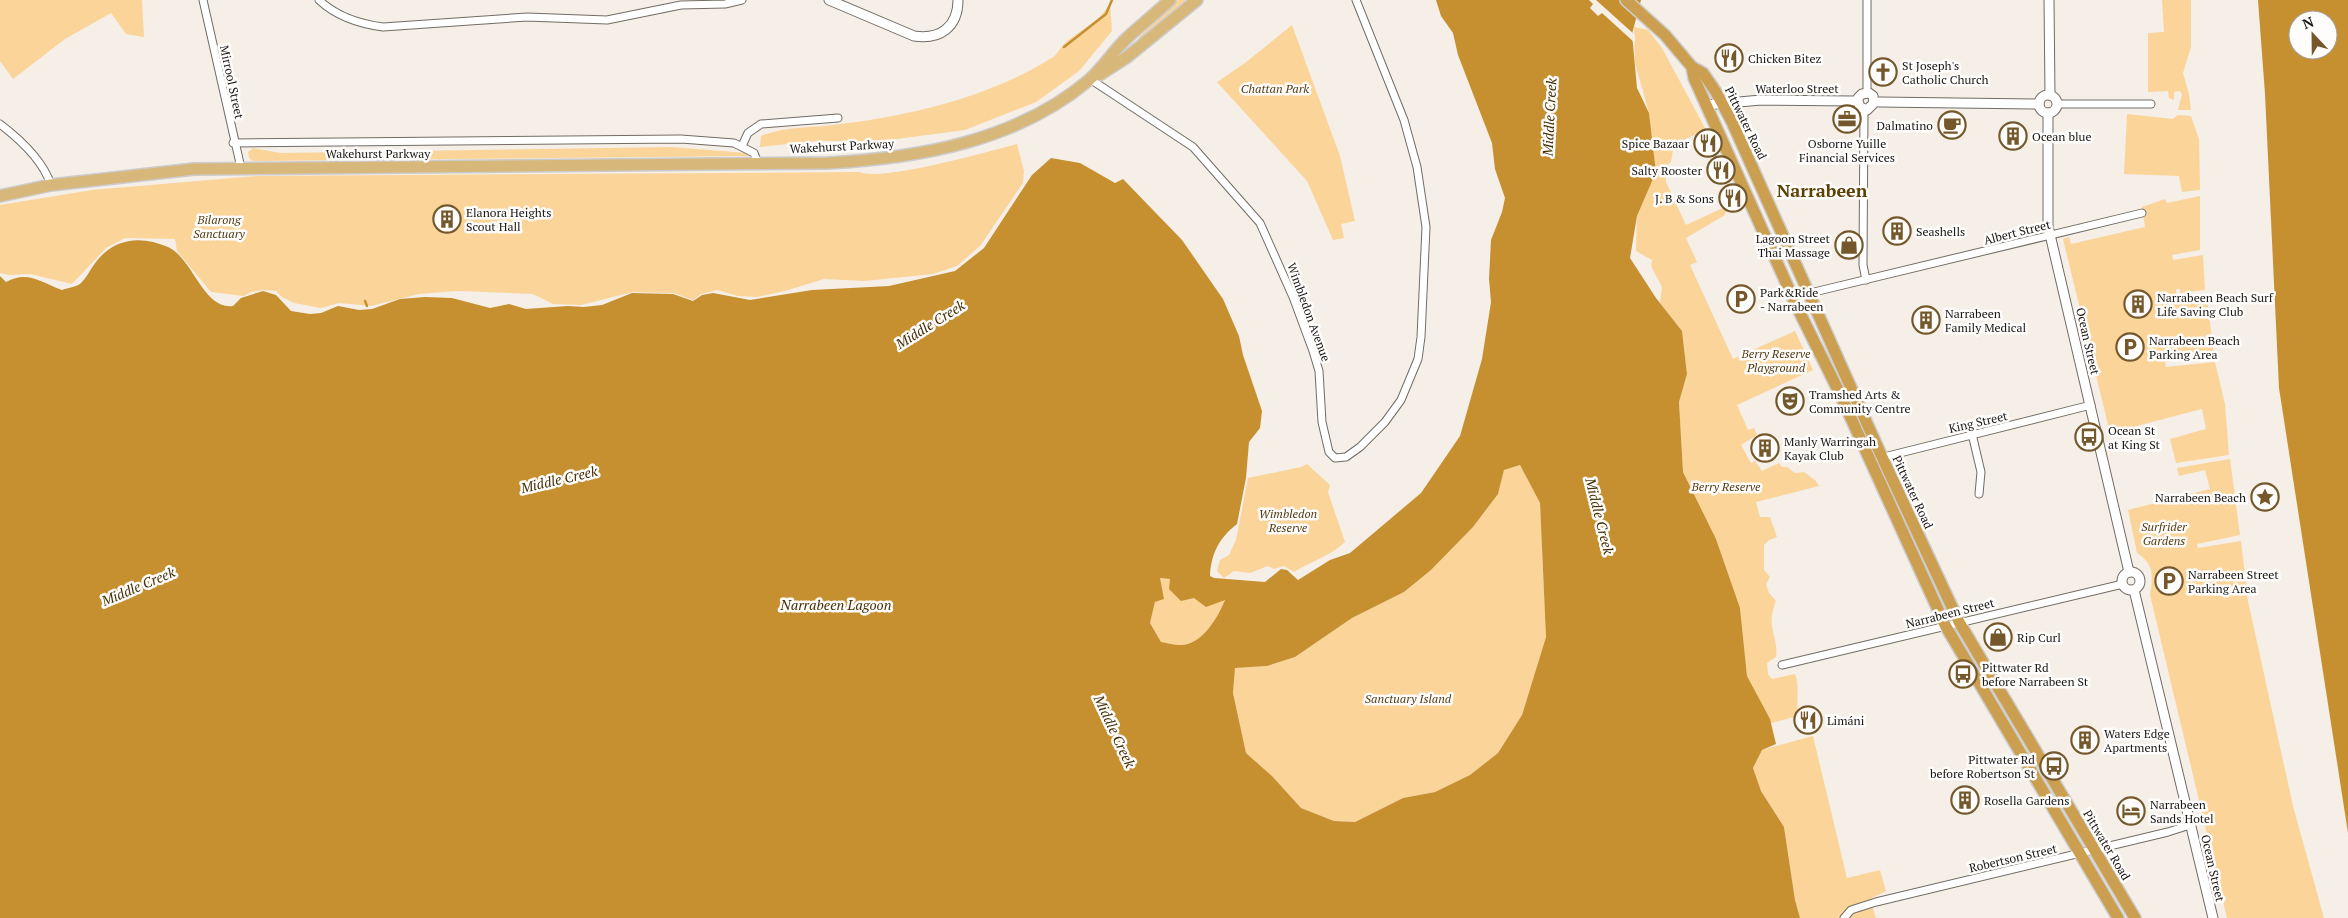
<svg xmlns="http://www.w3.org/2000/svg" width="2348" height="918" font-family="'PT Serif',serif">
	<rect width="100%" height="100%" fill="#f5efe7"/>
	<g fill="#fbd49a">
		<path d="M0,0H142L144,37L126,34L111,13L65,39L13,79L0,61Z"/>
		<path d="M1178,0H1191L1139,41V37Z"/>
		<path d="M2162,0H2191V47L2183,73L2189,94L2191,110H2178L2182,94L2180,91L2174,92V100L2169,98L2168,91L2148,92V33L2164,32Z"/>
		<path d="M1110,3L1112,31L1079,71L1036,102L965,130L882,141H817L760,147L761,136C786,126 813,128 840,124C910,116 993,96 1053,57C1058,54 1060,47 1065,43C1079,31 1102,20 1110,3Z"/>
		<path d="M1292,25L1340,156L1355,221L1341,224L1344,238L1333,240L1307,181L1217,82L1245,63Z"/>
		<path d="M1634,27L1648,30L1662,48L1706,130L1674,144L1671,162L1666,166V182L1686,225L1727,206L1725,215L1686,238L1697,262L1690,265L1733,359L1795,331L1813,370L1737,405L1748,430L1754,428L1757,435L1741,445L1751,463L1755,461L1762,471L1779,463L1782,467H1787L1795,473L1804,472L1816,481L1819,486L1756,502L1760,517H1770L1777,537L1769,540L1764,545V570L1770,577L1766,584L1769,593L1776,601C1765,627 1779,637 1776,657L1767,663L1768,674L1772,679L1795,674C1800,686 1796,702 1798,716L1771,723L1747,676L1740,608L1716,539L1683,472L1679,402L1687,374L1682,331L1660,303L1662,287L1651,266L1652,260L1636,251L1637,216L1656,172L1649,113L1635,63Z"/>
		<path d="M2127,114L2173,119L2178,115L2191,116L2199,139L2200,190L2182,192L2179,176L2124,174Z"/>
		<path d="M1017,144L1024,171L1023,183L980,246L957,266L933,274L864,281L824,279L785,291L757,297L738,296L717,290L701,294L693,300L674,293L633,292L581,305L553,304L533,294L458,291L419,294L371,306L339,303L321,308L294,303L282,297L276,291L263,290L251,292L244,296L211,292L177,251L175,239L125,238L106,248L72,284L30,274L9,275L0,273V205L92,190L257,176L860,172C882,182 990,151 1017,144Z"/>
		<path d="M671,147L747,153L748,156L253,161L249,158L248,152L253,148L281,153Z"/>
		<path d="M2200,196V250L2172,255L2173,260L2203,255L2205,290L2180,293V289H2176L2177,301L2207,298L2214,356L2165,362L2166,367L2215,362L2225,404L2229,455L2176,463L2170,439L2206,429L2202,409L2110,433L2063,239L2069,237L2071,244L2145,227L2142,207L2165,199L2167,203Z"/>
		<path d="M2230,459L2240,535L2197,544L2198,548L2241,541L2248,601L2293,806L2324,918H2227L2150,595C2153,575 2154,564 2137,553L2128,510L2210,489L2205,470L2179,476L2177,468Z"/>
		<path d="M1307,464L1330,485L1328,492L1345,542C1332,555 1310,562 1294,572L1284,566L1274,569L1268,566L1250,573L1234,571L1224,578L1217,571L1220,560L1229,555L1236,540L1248,478L1301,467Z"/>
		<path d="M1520,465L1540,503L1546,637L1522,715L1498,753L1470,775L1435,792L1403,798L1355,822L1334,821L1301,808L1273,777L1246,753L1233,693L1235,668L1267,666L1295,657L1352,618L1404,592L1431,570L1473,527L1498,494L1504,470Z"/>
		<path d="M1159,578L1170,579L1193,598L1225,600C1218,617 1202,645 1181,645C1174,645 1168,643 1161,642L1150,623L1155,602L1164,599Z"/>
		<path d="M1813,736L1847,878L1880,870L1886,891L1870,899L1876,918H1800L1795,900L1784,827L1761,791L1753,768L1762,750Z"/>
	</g>
	<g fill="#c69031" fill-rule="evenodd">
		<path d="M1436,0H1641L1632,34L1637,88L1649,113L1656,172L1637,216L1630,258L1656,298L1682,331L1687,374L1679,402L1683,472L1716,539L1740,608L1747,676L1770,719L1776,744L1762,750L1753,768L1761,791L1784,827L1795,900L1800,918H0V276L6,282C27,270 41,282 62,290C67,288 75,287 80,284C86,279 91,268 96,262C114,238 141,235 168,247C193,258 203,310 233,306L241,298L263,291L276,295L291,311L310,314L321,313L338,306L359,310L372,309L400,299L425,297L452,298L490,308L509,304L526,309L568,306L584,307L602,305L632,293L673,294L693,301L702,295L713,293L750,300L812,290L889,286L955,271L984,248L1032,175L1051,158L1080,163L1115,183L1123,179L1182,240L1223,299L1239,336L1243,355L1262,411L1260,428L1249,442L1246,478L1237,524C1219,538 1211,554 1210,576L1214,578L1265,582L1281,569L1287,570L1298,580L1330,560L1350,553L1421,493L1460,436L1482,359L1491,302L1489,279L1491,240L1502,212L1505,198L1495,169L1492,143L1458,55L1453,33L1441,16ZM1520,465L1540,503L1546,637L1522,715L1498,753L1470,775L1435,792L1403,798L1355,822L1334,821L1301,808L1273,777L1246,753L1233,693L1235,668L1267,666L1295,657L1352,618L1404,592L1431,570L1473,527L1498,494L1504,470ZM1160,578L1170,579L1169,589L1181,601L1194,598L1206,607L1225,600C1218,617 1202,645 1181,645C1174,645 1168,643 1161,642L1150,623L1155,602L1164,599Z"/>
		<path d="M2258,0H2348V833L2279,388L2265,94ZM2298,20H2328V50H2298Z"/>
	</g>
	<path fill="#f5efe7" d="M1589,0H1596L1635,35V43L1602,13L1598,16L1590,8L1593,4Z"/>
	<g fill="none" stroke-linecap="round" stroke-linejoin="round">
		<g stroke="#c69031" stroke-width="2.5">
			<path d="M1064,47L1106,14L1112,0"/>
			<path d="M365,301L367,306"/>
		</g>
		<g stroke="#716c65" stroke-width="9">
			<g id="minor">
				<path d="M203,0L241,168"/>
				<path d="M319,0C336,16 360,24 383,27L527,17L607,20L681,5L725,4L742,0"/>
				<path d="M1090,79L1193,147L1260,223L1293,297L1313,351L1319,371L1322,422L1329,452L1335,458L1346,457L1360,447L1385,422L1401,400L1418,359L1421,337L1426,227L1417,167L1404,120L1356,0"/>
				<path d="M1867,93V0"/>
				<path d="M2057,104H2151"/>
				<path d="M1864,110L1863,265L1866,280"/>
				<path d="M0,124C21,140 43,160 51,185"/>
				<path d="M233,143L681,139L734,143L754,153L758,163"/>
				<path d="M742,146L748,133L761,124L838,118"/>
				<path d="M1810,293L2142,213"/>
				<path d="M1972,434L1981,472L1979,494"/>
				<path d="M1880,458L2091,405"/>
				<path d="M1782,665L2123,584"/>
				<path d="M1844,918L1851,910L1876,902L2168,832L2190,825"/>
			</g>
		</g>
		<g stroke="#716c65" stroke-width="11">
			<g id="tertiary">
				<path d="M829,0L914,36C940,40 958,27 958,0"/>
				<path d="M2049,0L2050,95"/>
				<circle cx="2048" cy="104" r="9"/>
				<path d="M1879,102L2039,104"/>
				<path d="M1706,105L1761,100L1852,101H1858L1860,107L1867,110L1874,103L1873,96L1869,93L1862,94L1858,98"/>
				<path d="M2048,113V226L2129,572"/>
				<circle cx="2131" cy="581" r="9"/>
				<path d="M2134,590L2213,918"/>
			</g>
		</g>
		<g stroke="#ccc" stroke-width="14">
			<g id="primary">
				<path d="M1099,75L1127,57L1197,0"/>
				<path d="M0,196L51,185L194,169L828,163C919,158 1017,141 1089,80C1103,68 1113,51 1127,38C1141,25 1156,13 1170,0"/>
			</g>
		</g>
		<g stroke="#ccc" stroke-width="14">
			<g id="trunk">
				<path d="M1626,0L1665,35L1692,67L1703,73L1716,92L1732,122L1882,457L1959,622L2135,918"/>
				<path d="M1692,67L1694,78L1797,307L1840,394L1945,625L2118,918"/>
			</g>
		</g>
		<use href="#minor" stroke="#fff" stroke-width="7"/>
		<use href="#tertiary" stroke="#fff" stroke-width="9"/>
		<use href="#primary" stroke="#d8b77b" stroke-width="11"/>
		<use href="#trunk" stroke="#cb9f4f" stroke-width="11"/>
	</g>
	<defs>
		<g id="restaurant-ring" transform="scale(1.4375)"><circle r="9.5" fill="#fefdfb" stroke="#74582b" stroke-width="1.5"/><path d="M-5-6h1v4h1v-4h1v4h1v-4h1v5L-1.5 .5V6h-2V.5L-5-1ZM5-6V6H3V1.5H1.5Q1.5-4 5-6Z" fill="#74582b"/></g>
		<g id="church-ring" transform="scale(1.4375)"><circle r="9.5" fill="#fefdfb" stroke="#74582b" stroke-width="1.5"/><path d="M-1.2-6h2.4v3.5h3.3v2.4h-3.3V6h-2.4V-.1h-3.3v-2.4h3.3Z" fill="#74582b"/></g>
		<g id="office-ring" transform="scale(1.4375)"><circle r="9.5" fill="#fefdfb" stroke="#74582b" stroke-width="1.5"/><path d="M-6-3h4V-5.5h4V-3h4V5H-6ZM-1-4.5V-3h2v-1.5ZM-6 0V1H6V0Z" fill="#74582b"/></g>
		<g id="cafe-ring" transform="scale(1.4375)"><circle r="9.5" fill="#fefdfb" stroke="#74582b" stroke-width="1.5"/><path d="M-5.5-4.5H6V0H3Q3 3.5 0 3.5H-2.5Q-5.5 3.5-5.5 0ZM3-3.2v2h1.7v-2ZM-6 4.5H4V6H-6Z" fill="#74582b"/></g>
		<g id="building-ring" transform="scale(1.4375)"><circle r="9.5" fill="#fefdfb" stroke="#74582b" stroke-width="1.5"/><path d="M-4-6H4V6H1V3H-1V6H-4ZM-2.5-4.3h1.7v1.8h-1.7ZM.8-4.3h1.7v1.8H.8ZM-2.5-1h1.7V.8h-1.7ZM.8-1h1.7V.8H.8Z" fill="#74582b"/></g>
		<g id="shop-ring" transform="scale(1.4375)"><circle r="9.5" fill="#fefdfb" stroke="#74582b" stroke-width="1.5"/><path d="M-5-2.5h2.3a2.7 3.5 0 0 1 5.4 0H5L5.5 6h-11ZM-1.5-2.5h3a1.5 2.3 0 0 0-3 0Z" fill="#74582b"/></g>
		<g id="parking-ring" transform="scale(1.4375)"><circle r="9.5" fill="#fefdfb" stroke="#74582b" stroke-width="1.5"/><path d="M-3.5-5.5H1a3.5 3.5 0 0 1 0 7H-1V5.5H-3.5ZM-1-3.4V-.6H.8a1.4 1.4 0 0 0 0-2.8Z" fill="#74582b"/></g>
		<g id="theatre-ring" transform="scale(1.4375)"><circle r="9.5" fill="#fefdfb" stroke="#74582b" stroke-width="1.5"/><path d="M-5-5.5Q0-4 5-5.5V0Q5 5 0 6Q-5 5-5 0ZM-3.3-2.5H-1v1.5H-3.3ZM1-2.5H3.3v1.5H1ZM-2.8 1Q0 5.5 2.8 1Z" fill="#74582b"/></g>
		<g id="bus-ring" transform="scale(1.4375)"><circle r="9.5" fill="#fefdfb" stroke="#74582b" stroke-width="1.5"/><path d="M-5-6H5V4H4V6H2V4H-2V6H-4V4H-5ZM-3.5-4V0h7V-4ZM-3.5 1.2v1.5H-2V1.2ZM2 1.2v1.5H3.5V1.2Z" fill="#74582b"/></g>
		<g id="sight-ring" transform="scale(1.4375)"><circle r="9.5" fill="#fefdfb" stroke="#74582b" stroke-width="1.5"/><path d="M0-6L1.8-2.2L6-1.7L2.9 1.2L3.7 5.4L0 3.3L-3.7 5.4L-2.9 1.2L-6-1.7L-1.8-2.2Z" fill="#74582b"/></g>
		<g id="hotel-ring" transform="scale(1.4375)"><circle r="9.5" fill="#fefdfb" stroke="#74582b" stroke-width="1.5"/><path d="M-6-4.5h1.5V1H6V5H4.5V3h-9V5H-6ZM-4 0a1.8 1.8 0 1 1 3.6 0ZM.5 0V-2.5h3Q6-2.5 6 0Z" fill="#74582b"/></g>
	</defs>
	<g fill-rule="evenodd">
		<use href="#restaurant-ring" x="1729" y="58"/>
		<use href="#church-ring" x="1883" y="72"/>
		<use href="#office-ring" x="1847" y="119"/>
		<use href="#cafe-ring" x="1952" y="125"/>
		<use href="#building-ring" x="2013" y="136"/>
		<use href="#restaurant-ring" x="1708" y="143"/>
		<use href="#restaurant-ring" x="1721" y="170"/>
		<use href="#restaurant-ring" x="1733" y="198"/>
		<use href="#building-ring" x="447" y="219"/>
		<use href="#building-ring" x="1897" y="231"/>
		<use href="#shop-ring" x="1849" y="245"/>
		<use href="#parking-ring" x="1741" y="299"/>
		<use href="#building-ring" x="2138" y="304"/>
		<use href="#building-ring" x="1926" y="320"/>
		<use href="#parking-ring" x="2130" y="347"/>
		<use href="#theatre-ring" x="1790" y="401"/>
		<use href="#bus-ring" x="2089" y="437"/>
		<use href="#building-ring" x="1765" y="448"/>
		<use href="#sight-ring" x="2265" y="497"/>
		<use href="#parking-ring" x="2169" y="581"/>
		<use href="#shop-ring" x="1998" y="637"/>
		<use href="#bus-ring" x="1963" y="674"/>
		<use href="#restaurant-ring" x="1808" y="720"/>
		<use href="#building-ring" x="2085" y="740"/>
		<use href="#bus-ring" x="2054" y="766"/>
		<use href="#building-ring" x="1965" y="800"/>
		<use href="#hotel-ring" x="2131" y="811"/>
	</g>
	<g text-anchor="middle" dominant-baseline="central" stroke-width="5" stroke-linejoin="round" paint-order="stroke">
		<g font-size="12" fill="#191715" stroke="#fefdfb" text-anchor="start">
			<text x="1748" y="58">Chicken Bitez</text>
			<text x="1902" y="65">St Joseph's<tspan x="1902" dy="14">Catholic Church</tspan></text>
			<text x="1933" y="125" text-anchor="end">Dalmatino</text>
			<text x="2032" y="136">Ocean blue</text>
			<text x="1689" y="143" text-anchor="end">Spice Bazaar</text>
			<text x="1847" y="143" text-anchor="middle">Osborne Yuille<tspan x="1847" dy="14">Financial Services</tspan></text>
			<text x="1702" y="170" text-anchor="end">Salty Rooster</text>
			<text x="1714" y="198" text-anchor="end">J. B &amp; Sons</text>
			<text x="466" y="212">Elanora Heights<tspan x="466" dy="14">Scout Hall</tspan></text>
			<text x="1916" y="231">Seashells</text>
			<text x="1830" y="238" text-anchor="end">Lagoon Street<tspan x="1830" dy="14">Thai Massage</tspan></text>
			<text x="1760" y="292">Park&amp;Ride<tspan x="1760" dy="14">- Narrabeen</tspan></text>
			<text x="2157" y="297">Narrabeen Beach Surf<tspan x="2157" dy="14">Life Saving Club</tspan></text>
			<text x="1945" y="313">Narrabeen<tspan x="1945" dy="14">Family Medical</tspan></text>
			<text x="2149" y="340">Narrabeen Beach<tspan x="2149" dy="14">Parking Area</tspan></text>
			<text x="1809" y="394">Tramshed Arts &amp;<tspan x="1809" dy="14">Community Centre</tspan></text>
			<text x="2108" y="430">Ocean St<tspan x="2108" dy="14">at King St</tspan></text>
			<text x="1784" y="441">Manly Warringah<tspan x="1784" dy="14">Kayak Club</tspan></text>
			<text x="2246" y="497" text-anchor="end">Narrabeen Beach</text>
			<text x="2188" y="574">Narrabeen Street<tspan x="2188" dy="14">Parking Area</tspan></text>
			<text x="2017" y="637">Rip Curl</text>
			<text x="1982" y="667">Pittwater Rd<tspan x="1982" dy="14">before Narrabeen St</tspan></text>
			<text x="1827" y="720">Limáni</text>
			<text x="2104" y="733">Waters Edge<tspan x="2104" dy="14">Apartments</tspan></text>
			<text x="2035" y="759" text-anchor="end">Pittwater Rd<tspan x="2035" dy="14">before Robertson St</tspan></text>
			<text x="1984" y="800">Rosella Gardens</text>
			<text x="2150" y="804">Narrabeen<tspan x="2150" dy="14">Sands Hotel</tspan></text>
		</g>
		<g font-size="12" fill="#191715" stroke="#fefdfb">
			<text transform="translate(232 82) rotate(78)">Mirrool Street</text>
			<text x="1797" y="88">Waterloo Street</text>
			<text transform="translate(1746 123) rotate(64)">Pittwater Road</text>
			<text transform="translate(842 146) rotate(-3)">Wakehurst Parkway</text>
			<text x="378" y="153">Wakehurst Parkway</text>
			<text transform="translate(2017 232) rotate(-14)">Albert Street</text>
			<text transform="translate(1309 312) rotate(70)">Wimbledon Avenue</text>
			<text transform="translate(2088 341) rotate(77)">Ocean Street</text>
			<text transform="translate(1978 422) rotate(-13)">King Street</text>
			<text transform="translate(1913 492) rotate(65)">Pittwater Road</text>
			<text transform="translate(1950 613) rotate(-14)">Narrabeen Street</text>
			<text transform="translate(2107 845) rotate(59)">Pittwater Road</text>
			<text transform="translate(2013 858) rotate(-13)">Robertson Street</text>
			<text transform="translate(2213 868) rotate(77)">Ocean Street</text>
		</g>
		<g font-size="12" font-style="italic" fill="#523b15" stroke="#fefdfb">
			<text x="1275" y="88">Chattan Park</text>
			<text x="219" y="219">Bilarong<tspan x="219" dy="14">Sanctuary</tspan></text>
			<text x="1776" y="353">Berry Reserve<tspan x="1776" dy="14">Playground</tspan></text>
			<text x="1726" y="486">Berry Reserve</text>
			<text x="1288" y="513">Wimbledon<tspan x="1288" dy="14">Reserve</tspan></text>
			<text x="2164" y="526">Surfrider<tspan x="2164" dy="14">Gardens</tspan></text>
			<text x="1408" y="698">Sanctuary Island</text>
		</g>
		<g font-size="14" font-style="italic" fill="#452e06" stroke="#fefdfb">
			<text transform="translate(1549 117) rotate(-87)">Middle Creek</text>
			<text transform="translate(930 324) rotate(-32)">Middle Creek</text>
			<text transform="translate(559 479) rotate(-13)">Middle Creek</text>
			<text transform="translate(1600 516) rotate(76)">Middle Creek</text>
			<text transform="translate(138 586) rotate(-23)">Middle Creek</text>
			<text x="836" y="604">Narrabeen Lagoon</text>
			<text transform="translate(1115 731) rotate(65)">Middle Creek</text>
		</g>
		<g font-size="18" font-weight="bold" fill="#5e4005" stroke="#fefdfb">
			<text x="1822" y="190">Narrabeen</text>
		</g>
	</g>
	<g transform="translate(2313 35) rotate(338)"><circle r="24" fill="#fefdfb" stroke="#a2a19f"/>
	<path d="M0-4L9 19L0 12L-9 19Z" fill="#74582b"/>
	<text y="-8" font-size="14" font-weight="bold" text-anchor="middle" fill="#191715">N</text>
	</g>
</svg>
